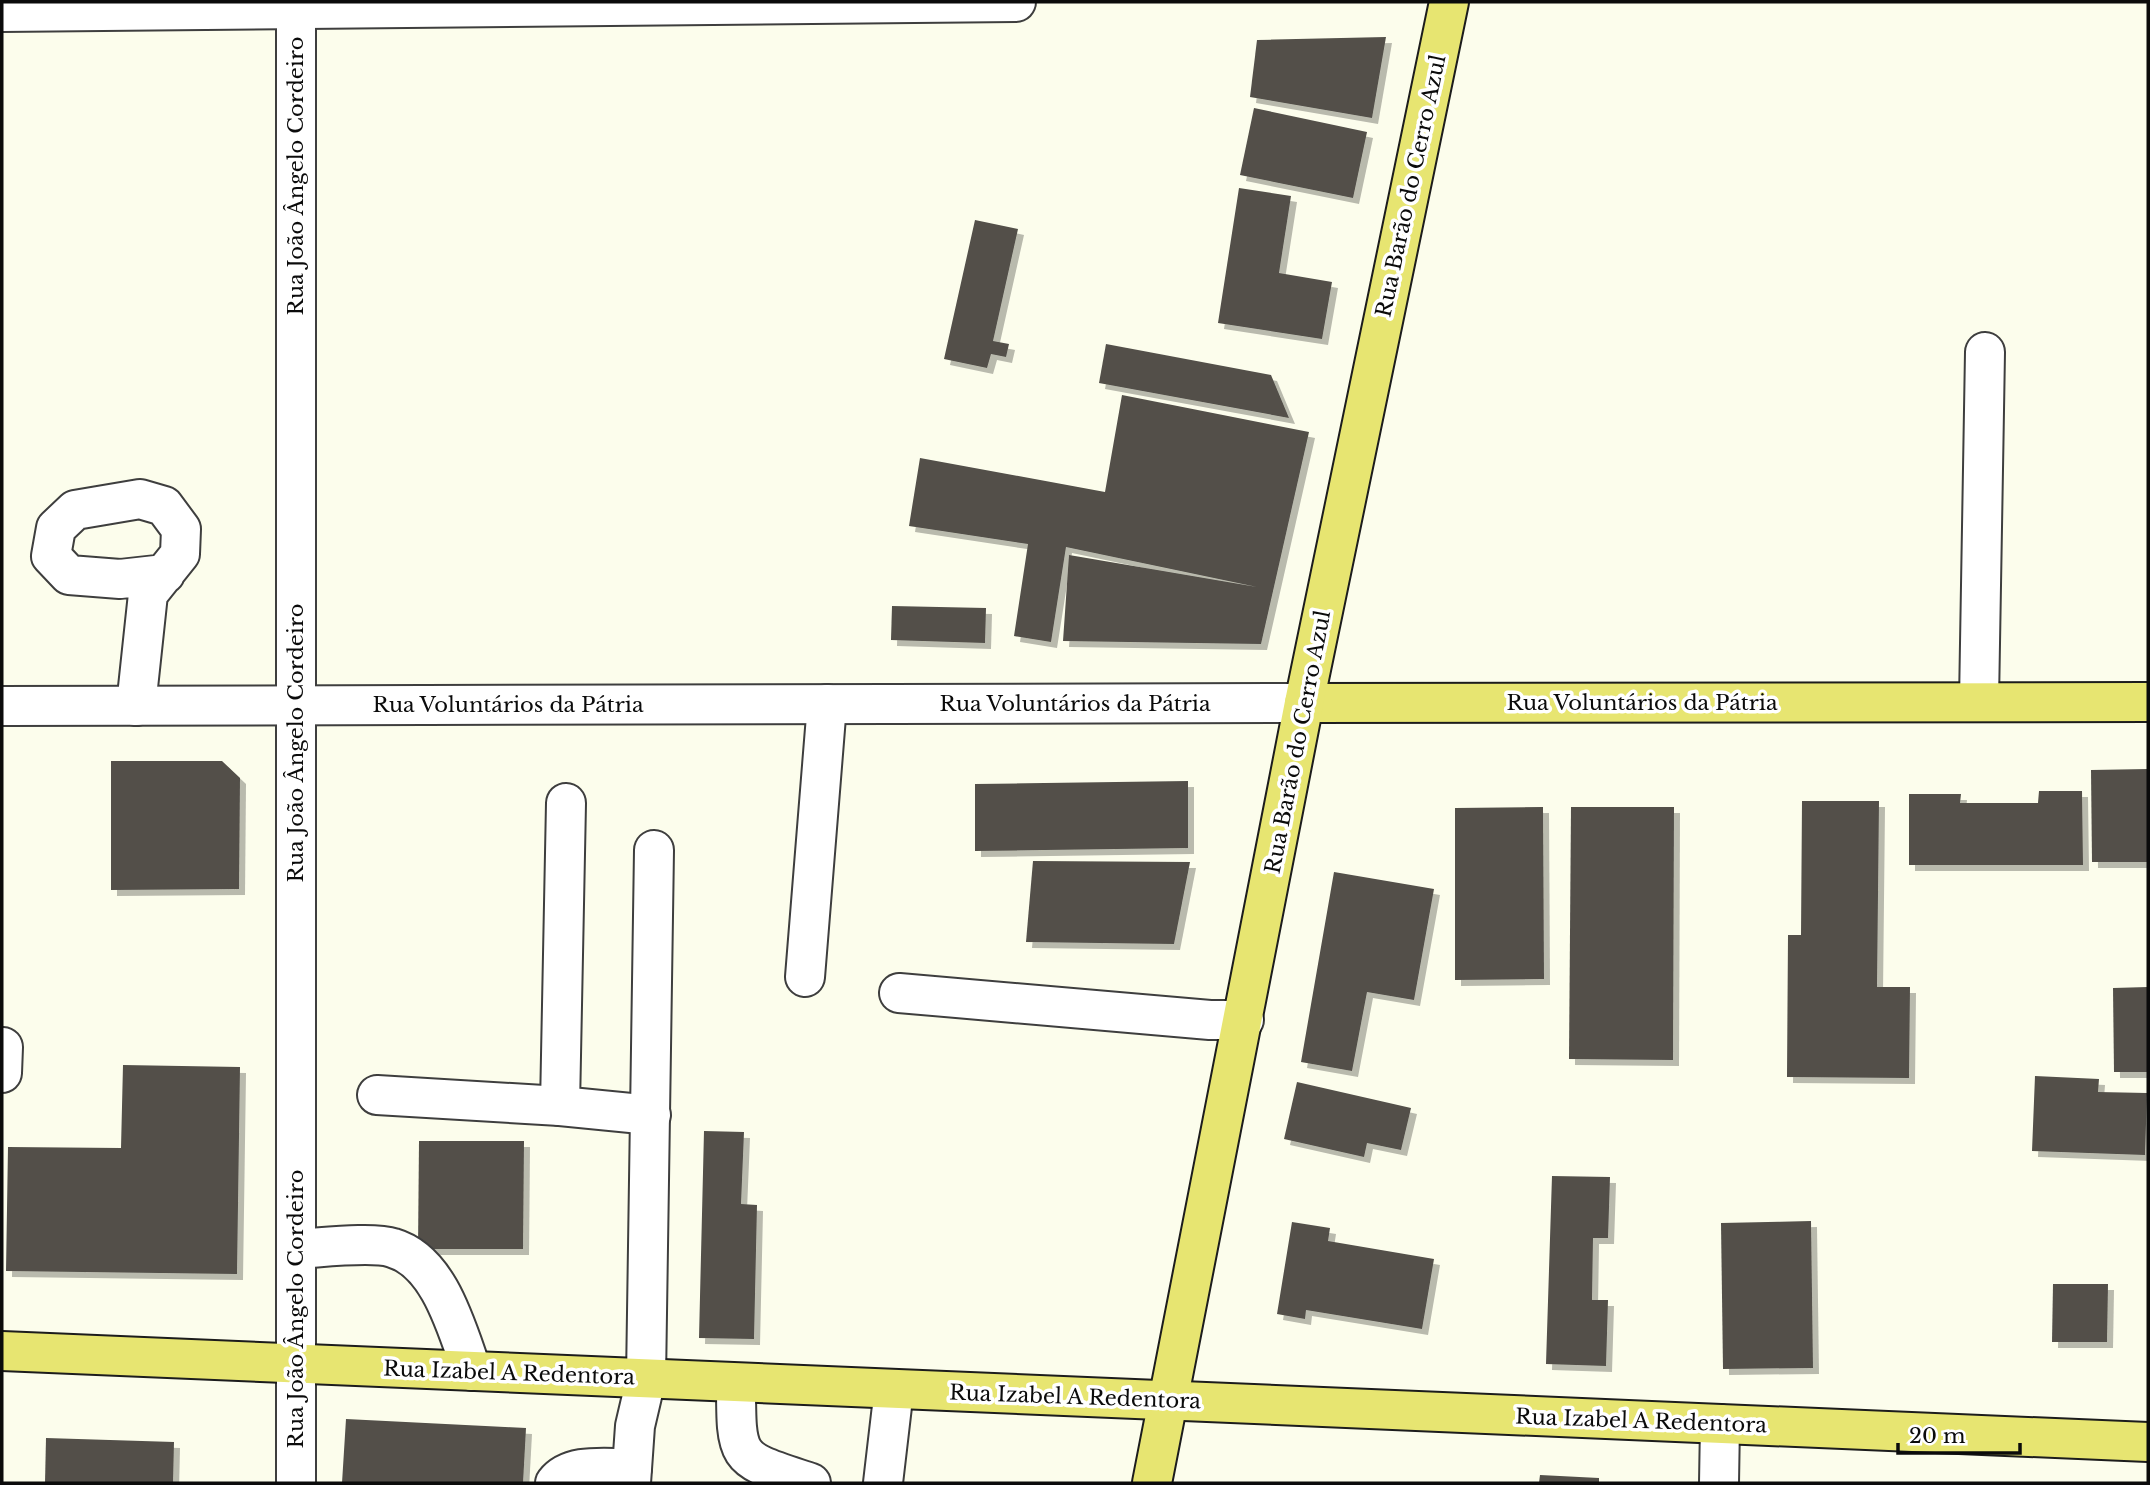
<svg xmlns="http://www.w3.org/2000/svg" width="2150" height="1485" font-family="'Libre Baskerville',serif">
	<defs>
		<filter id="shadow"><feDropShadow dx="6" dy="6" stdDeviation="0" flood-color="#0004"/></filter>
	</defs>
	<rect width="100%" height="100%" fill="#fcfdec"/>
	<g fill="#524f49" filter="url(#shadow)">
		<path d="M1386,37L1372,118L1250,97L1257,40Z"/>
		<path d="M1254,108L1367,132L1353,198L1240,175Z"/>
		<path d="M1239,188L1291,196L1279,273L1332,282L1322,339L1218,323Z"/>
		<path d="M975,220L1018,229L993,341L1009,344L1006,357L991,354L987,368L944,359Z"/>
		<path d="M1106,344L1271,375L1289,418L1099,383Z"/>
		<path d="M1122,395L1309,432L1261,644L1063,641L1069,555L1257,587L1066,547L1051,642L1014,636L1028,544L909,526L920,458L1105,492Z"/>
		<path d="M892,606L986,608L985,643L891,640Z"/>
		<path d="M111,761H222L240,778L239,889L111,890Z"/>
		<path d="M2148,769V862H2092L2091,770Z"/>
		<path d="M1188,781V848L975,851V784Z"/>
		<path d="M2039,791H2082L2083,865H1909V794H1961L1960,803H2038Z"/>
		<path d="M1802,801H1879L1877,987H1910L1909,1078L1787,1077L1788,935H1801Z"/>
		<path d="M1543,807L1544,979L1455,980V808Z"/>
		<path d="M1571,807H1674L1673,1060L1569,1059Z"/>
		<path d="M1033,861L1190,862L1174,944L1026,942Z"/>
		<path d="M1334,872L1434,889L1414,1000L1367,992L1352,1071L1301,1062Z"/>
		<path d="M2148,987V1072H2114L2113,988Z"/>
		<path d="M123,1065L240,1067L237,1274L6,1271L8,1147L121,1148Z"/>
		<path d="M2035,1076L2099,1079L2098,1092L2147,1093L2145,1155L2032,1151Z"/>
		<path d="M1297,1082L1411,1108L1401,1150L1367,1143L1364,1157L1284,1139Z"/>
		<path d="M704,1131L744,1132L741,1204L757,1205L754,1339L699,1338Z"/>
		<path d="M419,1141H524L523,1249H418Z"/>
		<path d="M1552,1176L1610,1177L1608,1238H1593L1592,1300H1608L1606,1366L1546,1364Z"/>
		<path d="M1811,1221L1813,1368L1723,1369L1721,1223Z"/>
		<path d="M1292,1222L1330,1228L1328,1241L1434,1259L1422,1329L1306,1310L1305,1319L1277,1314Z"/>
		<path d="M2053,1284H2108L2107,1342H2052Z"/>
		<path d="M346,1419L526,1428L523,1483H342Z"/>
		<path d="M46,1438L174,1442L173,1483H45Z"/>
		<path d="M1540,1475L1599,1478V1483H1539Z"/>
	</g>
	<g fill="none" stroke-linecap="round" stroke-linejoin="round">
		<g stroke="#3e3e3e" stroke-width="42">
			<g id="minor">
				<path d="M2,12L1016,2"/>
				<path d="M1979,702L1985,352"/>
				<path d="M2,706L1304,703"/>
				<path d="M136,706L148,594L180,554L181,529L164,506L140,499L75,510L56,528L51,556L69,575L120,579L165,574"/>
				<path d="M566,803L560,1106L651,1115"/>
				<path d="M805,977L827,704"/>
				<path d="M899,993L1210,1020H1244"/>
				<path d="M2,1073L3,1047"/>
				<path d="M377,1095L560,1106"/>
				<path d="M296,1249C319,1248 372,1241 393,1248C440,1262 457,1330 472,1371"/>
				<path d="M736,1383C736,1463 736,1458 811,1483"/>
				<path d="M296,1483V2"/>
				<path d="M555,1483C571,1462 608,1469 632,1468"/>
				<path d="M631,1483L635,1426L646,1379L654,850"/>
				<path d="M883,1483L894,1389"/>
				<path d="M1719,1483L1720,1424"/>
			</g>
		</g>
		<g stroke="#1c1c1c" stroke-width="42">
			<g id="major">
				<path d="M1304,703L2148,702"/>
				<path d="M2,1351L2148,1442"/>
				<path d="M1152,1483L1304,703L1449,2"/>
			</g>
		</g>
		<use href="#minor" stroke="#fff" stroke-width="38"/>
		<use href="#major" stroke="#e7e571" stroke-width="38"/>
	</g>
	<g text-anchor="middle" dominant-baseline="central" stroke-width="7" stroke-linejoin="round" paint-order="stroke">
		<g font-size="21" fill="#0b0b0b" stroke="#fff">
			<text transform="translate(296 176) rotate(-90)">Rua João Ângelo Cordeiro</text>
			<text transform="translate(1411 186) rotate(-78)">Rua Barão do Cerro Azul</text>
			<text x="1642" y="703">Rua Voluntários da Pátria</text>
			<text x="1075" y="704">Rua Voluntários da Pátria</text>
			<text x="508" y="705">Rua Voluntários da Pátria</text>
			<text transform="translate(1298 742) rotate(-79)">Rua Barão do Cerro Azul</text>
			<text transform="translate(296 743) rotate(-90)">Rua João Ângelo Cordeiro</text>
			<text transform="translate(296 1309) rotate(-90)">Rua João Ângelo Cordeiro</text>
			<text transform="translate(509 1373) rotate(2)">Rua Izabel A Redentora</text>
			<text transform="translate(1075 1397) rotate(2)">Rua Izabel A Redentora</text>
			<text transform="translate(1641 1421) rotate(2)">Rua Izabel A Redentora</text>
		</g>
	</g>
	<rect width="2150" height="1485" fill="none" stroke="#0b0b0b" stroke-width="7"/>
	<path d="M1898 1443v10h122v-10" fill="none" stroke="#0b0b0b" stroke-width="3.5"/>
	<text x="1909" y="1443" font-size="21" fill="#0b0b0b" stroke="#ffffff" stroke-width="5" paint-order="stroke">20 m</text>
</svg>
